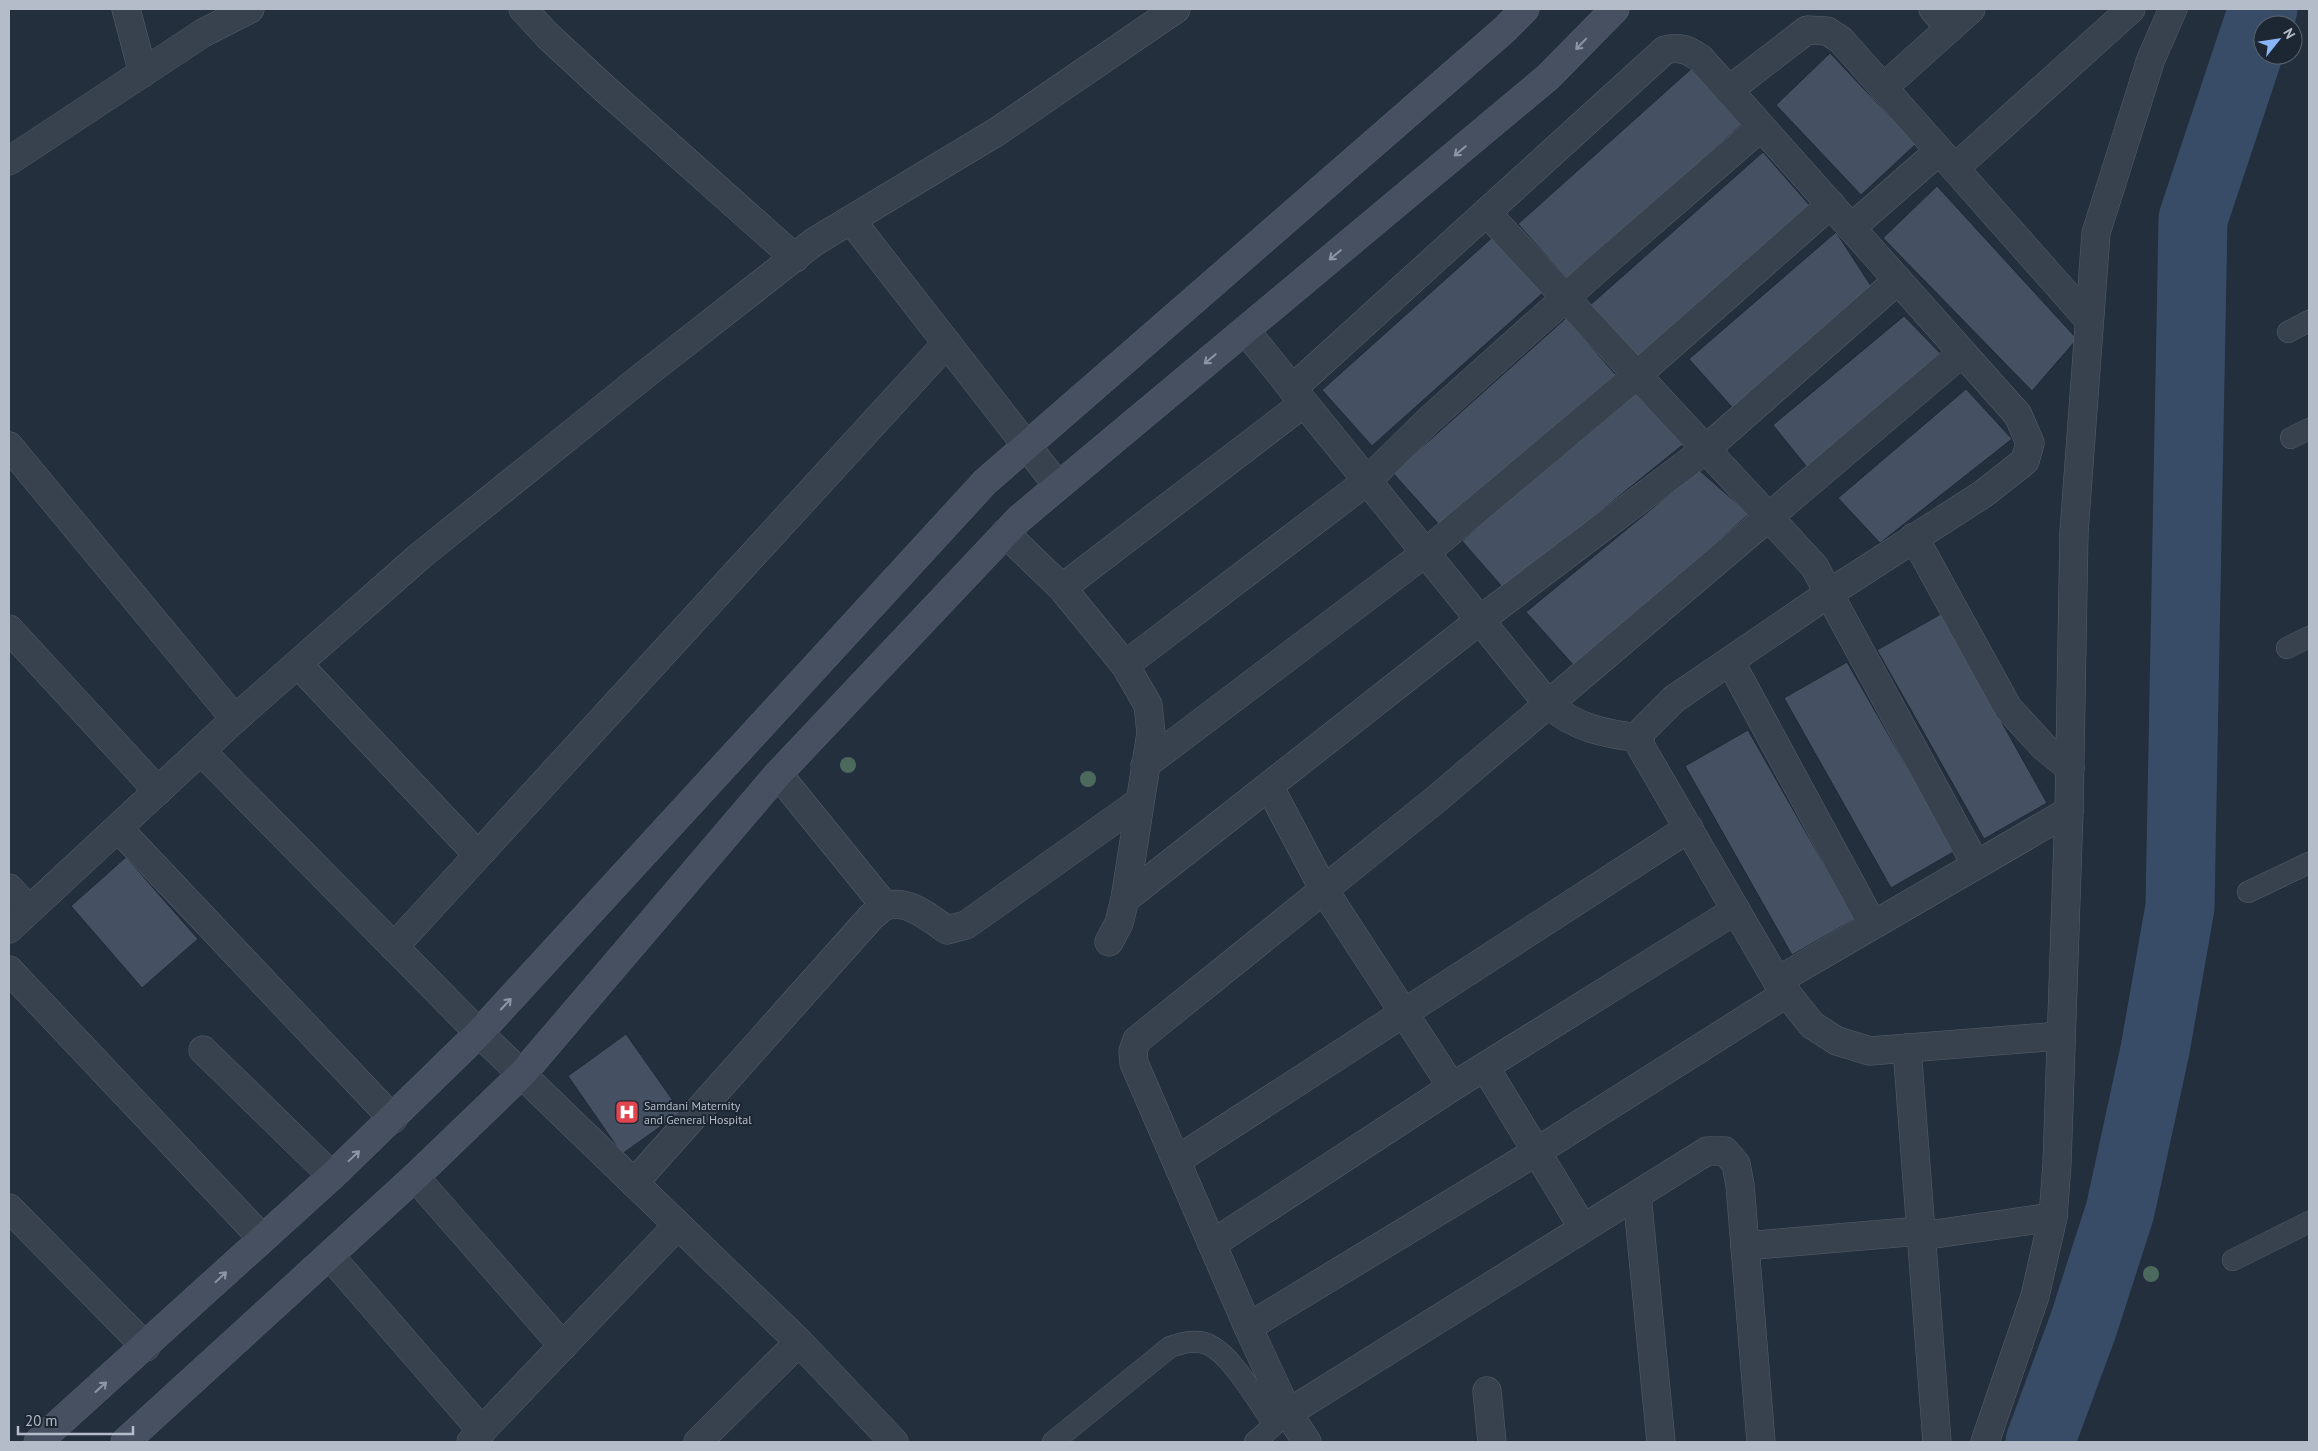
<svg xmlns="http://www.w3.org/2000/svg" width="2318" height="1451" font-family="'PT Sans',sans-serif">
	<rect width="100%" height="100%" fill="#242f3e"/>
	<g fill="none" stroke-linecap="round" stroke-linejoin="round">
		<path stroke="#394c67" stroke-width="69" d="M2040,1442L2083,1326L2120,1211L2155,1050L2180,907L2193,219L2263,9"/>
	</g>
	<g fill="#455162" stroke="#1f2835">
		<path d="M1830,53L1916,144L1861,195L1776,105Z"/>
		<path d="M1691,69L1741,125L1568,280L1518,224Z"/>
		<path d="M1763,152L1812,208L1639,362L1589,306Z"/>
		<path d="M1937,186L2077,339L2032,391L1883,238Z"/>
		<path d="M1836,232L1873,289L1739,415L1689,359Z"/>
		<path d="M1495,235L1545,291L1372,446L1322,390Z"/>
		<path d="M1904,316L1945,358L1810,471L1773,425Z"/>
		<path d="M1566,318L1616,375L1443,529L1393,473Z"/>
		<path d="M1635,387L1685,443L1504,589L1462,541Z"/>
		<path d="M1966,389L2012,439L1880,543L1838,498Z"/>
		<path d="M1699,470L1749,514L1576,668L1526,612Z"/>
		<path d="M1941,614L2047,803L1984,839L1877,650Z"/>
		<path d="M1847,662L1955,851L1891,888L1784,698Z"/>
		<path d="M1748,730L1855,919L1792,955L1685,766Z"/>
		<path d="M126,857L198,939L142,988L71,906Z"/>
		<path d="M626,1034L681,1112L622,1154L568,1076Z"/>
	</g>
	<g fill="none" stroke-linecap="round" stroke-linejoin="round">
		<g stroke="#565f6c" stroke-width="22">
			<g id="service">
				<path d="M2288,332L2309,321"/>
				<path d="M2291,438L2309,429"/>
				<path d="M2287,648L2309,637"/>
				<path d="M2248,892L2309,863"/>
				<path d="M2233,1260L2309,1222"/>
				<path d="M1053,1442L1170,1347C1182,1343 1195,1339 1207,1344C1231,1353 1258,1402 1274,1424"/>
				<path d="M1255,1442L1284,1416"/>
			</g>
		</g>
		<g stroke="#565f6c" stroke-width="29">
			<g id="minor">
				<path d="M126,9L143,73"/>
				<path d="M523,9L548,36L604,88L795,258"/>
				<path d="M1933,9L1950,28"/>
				<path d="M1883,88L1971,9"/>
				<path d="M1729,90L1807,30L1827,31L1841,40L2089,320"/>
				<path d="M9,161L203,33L250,9"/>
				<path d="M1955,168L2131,9"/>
				<path d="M1487,213L1814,566L1976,865"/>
				<path d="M851,220L1058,486"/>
				<path d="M1851,228L1939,151"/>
				<path d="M1245,330L1548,704C1575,728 1606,734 1640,738"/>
				<path d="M1292,389L1665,50C1680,46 1688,50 1700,58L2018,415L2030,443L2025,461L1983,494L1828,594L1674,699L1642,731L1640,738L1641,747L1777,981L1812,1025L1837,1041L1870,1051L2060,1036"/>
				<path d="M9,446L235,719"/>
				<path d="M1005,533L1062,588L1125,665L1148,705L1151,733L1125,899L1119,923L1109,942"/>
				<path d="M1914,537L2008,708L2044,747L2070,768"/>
				<path d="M1062,588L1304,403"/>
				<path d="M9,629L158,791"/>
				<path d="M1730,661L1873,925"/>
				<path d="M298,664L478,855"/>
				<path d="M1125,665L1367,481L1429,420L1602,265L1761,127"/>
				<path d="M201,751L479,1033L799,1342L894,1442"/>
				<path d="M1145,765L1425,553L1637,375L1831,204"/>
				<path d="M778,774L885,906"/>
				<path d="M1269,786L1324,890L1452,1087"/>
				<path d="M118,828L393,1119"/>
				<path d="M9,888L29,910"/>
				<path d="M1125,899L1480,620L1706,449L1898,280"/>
				<path d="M9,929L235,719L420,556L647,373L814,242L998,131L1176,9"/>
				<path d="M394,947L947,343"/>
				<path d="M9,970L262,1238"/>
				<path d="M1777,981L2069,811"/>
				<path d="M1907,1048L1937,1442"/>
				<path d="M203,1050L332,1176"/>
				<path d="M1485,1067L1583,1228"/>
				<path d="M1177,1160L1689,828"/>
				<path d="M415,1177L563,1346"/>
				<path d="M634,1183L872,916C876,913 881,908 885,906C907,898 930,918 947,930L966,925L1139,802"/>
				<path d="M1637,1195L1661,1442"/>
				<path d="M9,1208L146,1347"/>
				<path d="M1921,1236L2053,1217"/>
				<path d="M1212,1244L1452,1087L1736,910"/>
				<path d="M1745,1246L1920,1231"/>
				<path d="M330,1256L482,1431"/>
				<path d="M1248,1327L1536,1152L1787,993"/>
				<path d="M1487,1391L1492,1442"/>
				<path d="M1288,1413L1707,1151H1725L1736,1164L1740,1185L1761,1442"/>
				<path d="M471,1442L677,1226"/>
				<path d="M698,1442L799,1342"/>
				<path d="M1307,1442L1288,1413L1248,1327L1134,1063L1133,1051L1137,1040L1434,801L1962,353"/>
				<path d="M1985,1442L2035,1296L2053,1217L2057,1164L2069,811L2074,532L2096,233L2151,59L2173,9"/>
			</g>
		</g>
		<g stroke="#565f6c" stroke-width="29">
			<g id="secondary">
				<path d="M38,1442L332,1176L479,1033L985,482L1504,30L1525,9"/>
				<path d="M125,1442L415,1177L523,1073L778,774L1019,519L1548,77L1615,9"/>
			</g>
		</g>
		<use href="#service" stroke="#38414e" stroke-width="21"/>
		<use href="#minor" stroke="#38414e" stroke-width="28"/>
		<use href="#secondary" stroke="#465061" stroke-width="28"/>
	</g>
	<g fill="#4b6a5d">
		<circle cx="848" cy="765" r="8"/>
		<circle cx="1088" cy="779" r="8"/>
		<circle cx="2151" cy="1274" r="8"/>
	</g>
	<defs><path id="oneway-shaft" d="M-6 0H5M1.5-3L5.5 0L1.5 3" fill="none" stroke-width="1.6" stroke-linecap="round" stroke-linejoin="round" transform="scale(1.25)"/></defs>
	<g stroke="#8e96a5">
		<use href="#oneway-shaft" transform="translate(1581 44) rotate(134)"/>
		<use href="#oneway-shaft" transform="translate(1460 151) rotate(140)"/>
		<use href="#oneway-shaft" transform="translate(1335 255) rotate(140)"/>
		<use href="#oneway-shaft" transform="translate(1210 359) rotate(140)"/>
		<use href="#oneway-shaft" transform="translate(506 1004) rotate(-47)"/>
		<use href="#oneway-shaft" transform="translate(354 1156) rotate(-43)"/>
		<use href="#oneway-shaft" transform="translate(221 1277) rotate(-43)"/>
		<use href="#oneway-shaft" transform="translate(101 1387) rotate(-42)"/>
	</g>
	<defs>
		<g id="hospital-square" transform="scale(1.25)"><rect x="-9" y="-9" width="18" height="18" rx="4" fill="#e0444e" stroke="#1d2633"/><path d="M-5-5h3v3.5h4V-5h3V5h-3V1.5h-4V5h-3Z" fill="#fff"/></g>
	</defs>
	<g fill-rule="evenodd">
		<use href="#hospital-square" x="627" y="1112"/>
	</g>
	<g text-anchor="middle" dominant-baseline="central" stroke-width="4" stroke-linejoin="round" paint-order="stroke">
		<g font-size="12" fill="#b4bcc9" stroke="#1d2633" text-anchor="start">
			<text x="644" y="1105">Samdani Maternity<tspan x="644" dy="14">and General Hospital</tspan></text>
		</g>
	</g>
	<rect width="2318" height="1451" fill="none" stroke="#b4bcc9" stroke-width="20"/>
	<g transform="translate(2278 40) rotate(60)"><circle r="24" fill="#1d2633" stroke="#59626f"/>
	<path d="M0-4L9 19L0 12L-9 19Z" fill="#8ab4f8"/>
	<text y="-8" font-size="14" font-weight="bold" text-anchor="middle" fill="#b4bcc9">N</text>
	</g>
	<path d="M18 1426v8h115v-8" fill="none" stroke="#b4bcc9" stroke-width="2.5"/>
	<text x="25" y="1426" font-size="15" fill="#b4bcc9" stroke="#1d2633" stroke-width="4" paint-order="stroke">20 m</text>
</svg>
